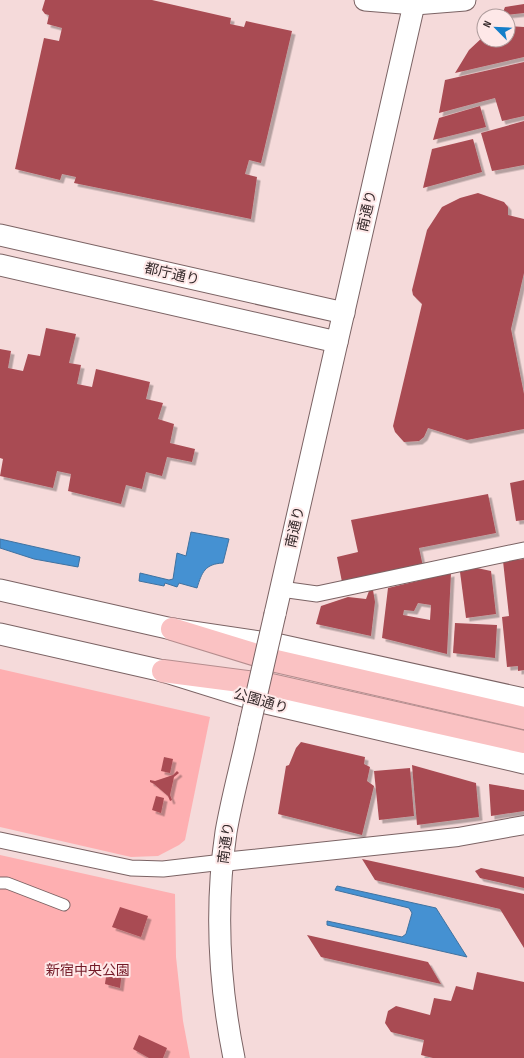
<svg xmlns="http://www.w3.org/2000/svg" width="524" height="1058" font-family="'Sofia Sans Condensed','Noto Sans JP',sans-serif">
	<defs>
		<filter id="shadow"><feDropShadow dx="3.5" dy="3.5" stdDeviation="0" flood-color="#0004"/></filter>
	</defs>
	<rect width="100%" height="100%" fill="#f5dada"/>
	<g fill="#feafb1">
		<path d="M0,669L210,717L185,840L179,845L158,856L131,857L0,827Z"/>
		<path d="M0,855L175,894L176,957L183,1021L190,1058H0Z"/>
	</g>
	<g fill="#4591d2" stroke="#4072a0">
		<path d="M191,532L229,539L223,563C205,564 202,572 197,588L179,583L177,587L165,583L164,586L139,581L140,573L169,580L173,579L177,553L186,556Z"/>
		<path d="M0,539L80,557L78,567L34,559L0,548Z"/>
		<path d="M337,886L436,908L467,957L327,925V921L402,937L406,934L412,913L409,908L335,890Z"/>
	</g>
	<g fill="#a94b53" fill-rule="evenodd" filter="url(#shadow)">
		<path d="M45,0H152L231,18L230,24L244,27L246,21L292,31L261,163L249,160L245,174L257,177L251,219L74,183L76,177L62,174L60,180L15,169L44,38L59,41L62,28L47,24L49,15L45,14L42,10Z"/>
		<path d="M524,4V13L506,15L503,12L505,7Z"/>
		<path d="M508,26L524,27V57L455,73L469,50L484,36V40H508Z"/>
		<path d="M524,62V116L502,121L495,98L439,113L445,80Z"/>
		<path d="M480,106L486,127L433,140L439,118Z"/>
		<path d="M524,121V165L492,171L481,133Z"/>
		<path d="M473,139L482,172L423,188L432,149Z"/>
		<path d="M478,193L504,202L508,207V215L524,219V273L511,329L524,394V429L467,440L428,428L424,437L419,441L404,442L395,432L393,426L422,304L413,295L412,290L427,230L442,207L460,198Z"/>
		<path d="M46,328L76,334L69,363L81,365L77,384L92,387L96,369L150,382L146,399L163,403L158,419L174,424L170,443L195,449L192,462L167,457L162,476L146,472L142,489L126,485L121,504L68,491L71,474L57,471L53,488L0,476L3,459L0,458V349L11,351L8,368L23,371L28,354L40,356Z"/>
		<path d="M524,480V520L516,521L510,483Z"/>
		<path d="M488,494L496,533L419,548L424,571L343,587L337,557L358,552L351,520Z"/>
		<path d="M524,559V670L518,671V666L507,667L502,617L509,616L503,561Z"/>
		<path d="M477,568L491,571L496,614L466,618L460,572Z"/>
		<path d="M451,573L447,654L382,638L388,588ZM418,603L431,605L430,620L403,615L404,610L414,611Z"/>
		<path d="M373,590L375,602L371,636L316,624L321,606L348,597L366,599L369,591Z"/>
		<path d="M455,623L497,625L495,658L453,653Z"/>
		<path d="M301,742L365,757L364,764L370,767L367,781L374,786L362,835L278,814L286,766L289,765L296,748Z"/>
		<path d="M164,757L173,759L170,773L161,771Z"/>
		<path d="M412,765L476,783L479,817L417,825Z"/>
		<path d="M410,768L414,816L379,820L374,771Z"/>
		<path d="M177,771L179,773L174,777L170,795L172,800L170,801L168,796L154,784L150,782V780L155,781L173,775Z"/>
		<path d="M489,784L524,790V811L491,816Z"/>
		<path d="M156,796L164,798L161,813L152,810Z"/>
		<path d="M362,859L524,894V948L500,909L375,880Z"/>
		<path d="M481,868L524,877V888L480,878L475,871Z"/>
		<path d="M120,907L148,916L141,937L112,927Z"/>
		<path d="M307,935L428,962L441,984L321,957Z"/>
		<path d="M107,969L122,972L120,988L105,984Z"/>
		<path d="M477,972L524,982V1058H433L421,1055L424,1040L391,1032L385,1023L388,1011L396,1006L430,1015L434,998L451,1001L456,986L473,990Z"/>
		<path d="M139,1035L167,1048L163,1058H149L133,1049Z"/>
	</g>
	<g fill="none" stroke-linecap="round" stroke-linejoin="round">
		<g stroke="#7b6364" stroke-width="13">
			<path id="pedestrian" d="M0,883H7L64,905"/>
		</g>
		<g stroke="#7b6364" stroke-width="17">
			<g id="minor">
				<path d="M281,589L317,594L524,550"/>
				<path d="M0,840L131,868L163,869L223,862"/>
			</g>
		</g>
		<g stroke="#7b6364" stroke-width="20">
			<path id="tertiary" d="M223,862L458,837L524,825"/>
		</g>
		<g stroke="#7b6364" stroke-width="23">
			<g id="secondary">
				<path d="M365,0L415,4L465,0"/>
				<path d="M0,235L344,313"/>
				<path d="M0,265L337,342"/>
				<path d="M0,590L172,629L280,645L524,699"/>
				<path d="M275,614L415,0"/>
				<path d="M0,634L163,671L266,703L524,763"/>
				<path d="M234,1058C219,984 215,907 226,832C232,797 242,762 249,728"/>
			</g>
		</g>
		<g stroke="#b58d8e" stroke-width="24">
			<g id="motorway">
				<path d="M172,629L276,661L524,718"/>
				<path d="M163,671L271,685L524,742"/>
			</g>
		</g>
		<use href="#pedestrian" stroke="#fff" stroke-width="11"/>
		<use href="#minor" stroke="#fff" stroke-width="15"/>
		<use href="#tertiary" stroke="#fff" stroke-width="18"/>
		<use href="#secondary" stroke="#fff" stroke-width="21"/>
		<use href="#motorway" stroke="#fac2c3" stroke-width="22"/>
		<g stroke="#7b6364" stroke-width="23" stroke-linecap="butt">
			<path id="secondary-bridge" d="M249,728L275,614"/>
		</g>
		<use href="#secondary-bridge" stroke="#fff" stroke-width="21"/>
	</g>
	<g text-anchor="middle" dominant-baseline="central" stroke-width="4" stroke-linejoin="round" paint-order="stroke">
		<g font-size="14" fill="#352a2b" stroke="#fee8e8">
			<text transform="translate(367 211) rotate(-77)">南通り</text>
			<text transform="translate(172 274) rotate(13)">都庁通り</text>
			<text transform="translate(295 527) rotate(-77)">南通り</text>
			<text transform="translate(261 701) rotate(16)">公園通り</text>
			<text transform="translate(226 843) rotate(-82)">南通り</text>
		</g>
		<g font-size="14" fill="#731a27" stroke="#fee8e8">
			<text x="88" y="970">新宿中央公園</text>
		</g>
	</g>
	<g transform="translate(496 28) rotate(294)"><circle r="19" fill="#fee8e8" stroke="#ae9c9c"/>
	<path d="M0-3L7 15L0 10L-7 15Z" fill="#157ec9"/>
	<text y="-6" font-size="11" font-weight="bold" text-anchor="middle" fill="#352a2b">N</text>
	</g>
</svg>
